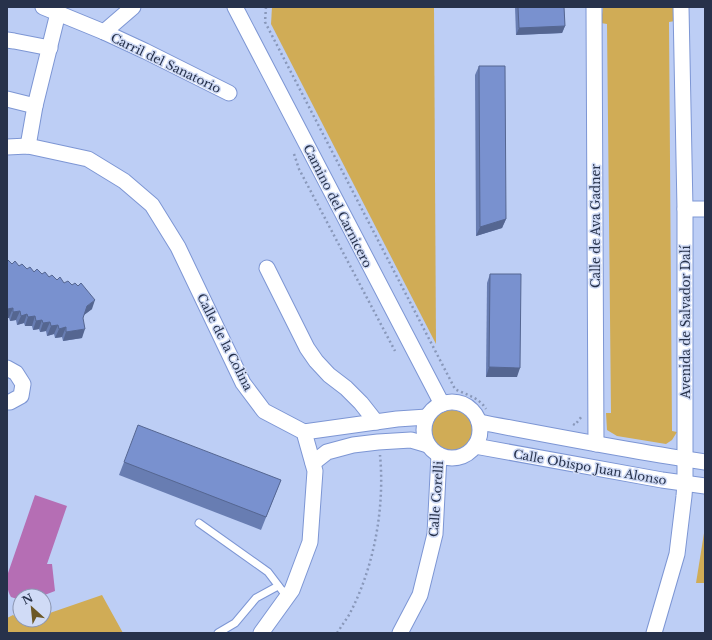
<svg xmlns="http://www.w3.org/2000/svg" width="712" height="640" font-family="'Libre Baskerville',serif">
	<rect width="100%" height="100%" fill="#bdcef5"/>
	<g fill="#d0ac56">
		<path d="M272,7H434L436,344L271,24Z"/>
		<path d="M603,7H673L675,21L669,22L672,431L677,432L672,440L666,444L617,436L607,430L606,413H611L607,24L601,23Z"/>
		<circle cx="452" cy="431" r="21"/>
		<path d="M705,527V583H696Z"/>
		<path d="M102,595L123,633H7V618L13,615L22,622L29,620H44V615Z"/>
	</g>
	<path fill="#b56eb4" d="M35,495L67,506L47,564H52L55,591L42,596H20V600L11,597C7,590 7,584 7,576Z"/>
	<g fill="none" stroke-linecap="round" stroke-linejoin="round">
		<g stroke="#7d96d4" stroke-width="9">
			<g id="lane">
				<path d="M199,523L268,572L287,597"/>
				<path d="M218,633L235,623L256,598L278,586"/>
			</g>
		</g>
		<g stroke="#7d96d4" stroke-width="17">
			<g id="street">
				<path d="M43,7L104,32L145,51L229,93"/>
				<path d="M235,7L442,404"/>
				<path d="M594,7L596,444"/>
				<path d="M104,32L133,7"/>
				<path d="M7,40L14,41L50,48"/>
				<path d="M7,99L35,106"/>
				<path d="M28,146L35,106L58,13"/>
				<path d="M7,147L28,146L88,159L124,181L152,205L178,247L243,383L264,411L304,432L315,471L310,542L292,590L261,633"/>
				<path d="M685,209H705"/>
				<path d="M267,268L307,348L316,361L329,375L346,388L361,403L376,422"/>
				<path d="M7,368L16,373L23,384L21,396L10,402H7"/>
				<circle cx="452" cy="430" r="28"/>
				<path d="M479,422C554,436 629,451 705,462"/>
				<path d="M304,432L397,419L427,417"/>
				<path d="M475,446L662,480L705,486"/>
				<path d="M313,463L327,452L353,445L378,442L411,440L428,445"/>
				<path d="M400,633L420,595L435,534L439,455"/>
				<path d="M654,633L677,554L684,496L685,483V209L681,7"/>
			</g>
		</g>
		<g stroke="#8998ba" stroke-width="2.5" stroke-dasharray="2 3" stroke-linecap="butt">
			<path d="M266,7L265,22L455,389C466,395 479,397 486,409"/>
			<path d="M294,154L299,169L395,351"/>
			<path d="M573,424L575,425L582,416"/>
			<path d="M337,633C341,627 345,621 349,615C374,568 385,508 380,455"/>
		</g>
		<use href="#lane" stroke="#fff" stroke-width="7"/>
		<use href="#street" stroke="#fff" stroke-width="15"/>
	</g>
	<g fill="#687db2">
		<path d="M515,7H564L565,26L562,33L516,35Z"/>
		<path d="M479,66L506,219L502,228L476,236L475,75Z"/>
		<path d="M12,264L19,266L64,283L92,309L84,315L83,318L82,338L63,341L62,337L55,338L54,334L47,336L46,331L40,332L39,329L33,330L32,326H25L24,323L17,325L16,320L10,321L9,318Z"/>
		<path d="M490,274L517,377H486L487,283Z"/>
		<path d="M124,462L281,480L261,530L119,475Z"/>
	</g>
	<g fill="#556691">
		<path d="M565,26L562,33L516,35L519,28Z"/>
		<path d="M506,219L502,228L476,236L480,227Z"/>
		<path d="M95,300L92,309L84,315L87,306Z"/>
		<path d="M13,308L9,318H7V309Z"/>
		<path d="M20,311L16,320L10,321L13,312Z"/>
		<path d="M27,314L24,323L17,325L21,316Z"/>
		<path d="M35,316L32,326H25L28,317Z"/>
		<path d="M42,320L39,329L33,330L36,321Z"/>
		<path d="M50,322L46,331L40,332L43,323Z"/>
		<path d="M58,325L54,334L47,336L51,326Z"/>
		<path d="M66,327L62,337L55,338L59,329Z"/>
		<path d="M85,329L82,338L63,341L66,332Z"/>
		<path d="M489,367L520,368L517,377H486Z"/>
	</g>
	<g fill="#7991cf" stroke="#556691">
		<path d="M518,7H564L565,26L519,28Z"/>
		<path d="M479,66H505L506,219L480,227Z"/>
		<path d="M7,259L12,264L15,261L19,266L22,264L27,269L30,267L34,272L37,269L42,274L45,272L49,277L52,275L57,280L60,277L64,283L68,281L72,285L75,283L78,286L81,283L95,300L87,306L83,318L85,329L66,332V327L59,329L58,325L51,326L50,322L43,323L42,320L36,321L35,316L28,317L27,314L21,316L20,311L13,312V308L7,309Z"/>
		<path d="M490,274H521L520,368L489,367Z"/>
		<path d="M138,425L281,480L266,517L124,462Z"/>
	</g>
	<g text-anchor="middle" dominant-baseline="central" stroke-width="3" stroke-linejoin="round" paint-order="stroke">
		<g font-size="12" fill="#27324b" stroke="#d0dbf6">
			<text transform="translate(166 63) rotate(26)">Carril del Sanatorio</text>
			<text transform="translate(338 206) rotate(63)">Camino del Carnicero</text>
			<text transform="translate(595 226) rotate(-90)">Calle de Ava Gadner</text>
			<text transform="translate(685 322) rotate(-90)">Avenida de Salvador Dalí</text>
			<text transform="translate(225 342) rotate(63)">Calle de la Colina</text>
			<text transform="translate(590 467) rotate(10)">Calle Obispo Juan Alonso</text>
			<text transform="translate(436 499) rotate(-86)">Calle Corelli</text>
		</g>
	</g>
	<rect width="712" height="640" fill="none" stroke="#27324b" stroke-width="16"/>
	<g transform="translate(32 608) rotate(333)"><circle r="19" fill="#d0dbf6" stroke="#8c97b2"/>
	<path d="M0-3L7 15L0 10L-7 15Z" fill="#6c5827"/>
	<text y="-6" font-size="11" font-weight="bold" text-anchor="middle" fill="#27324b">N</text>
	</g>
</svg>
